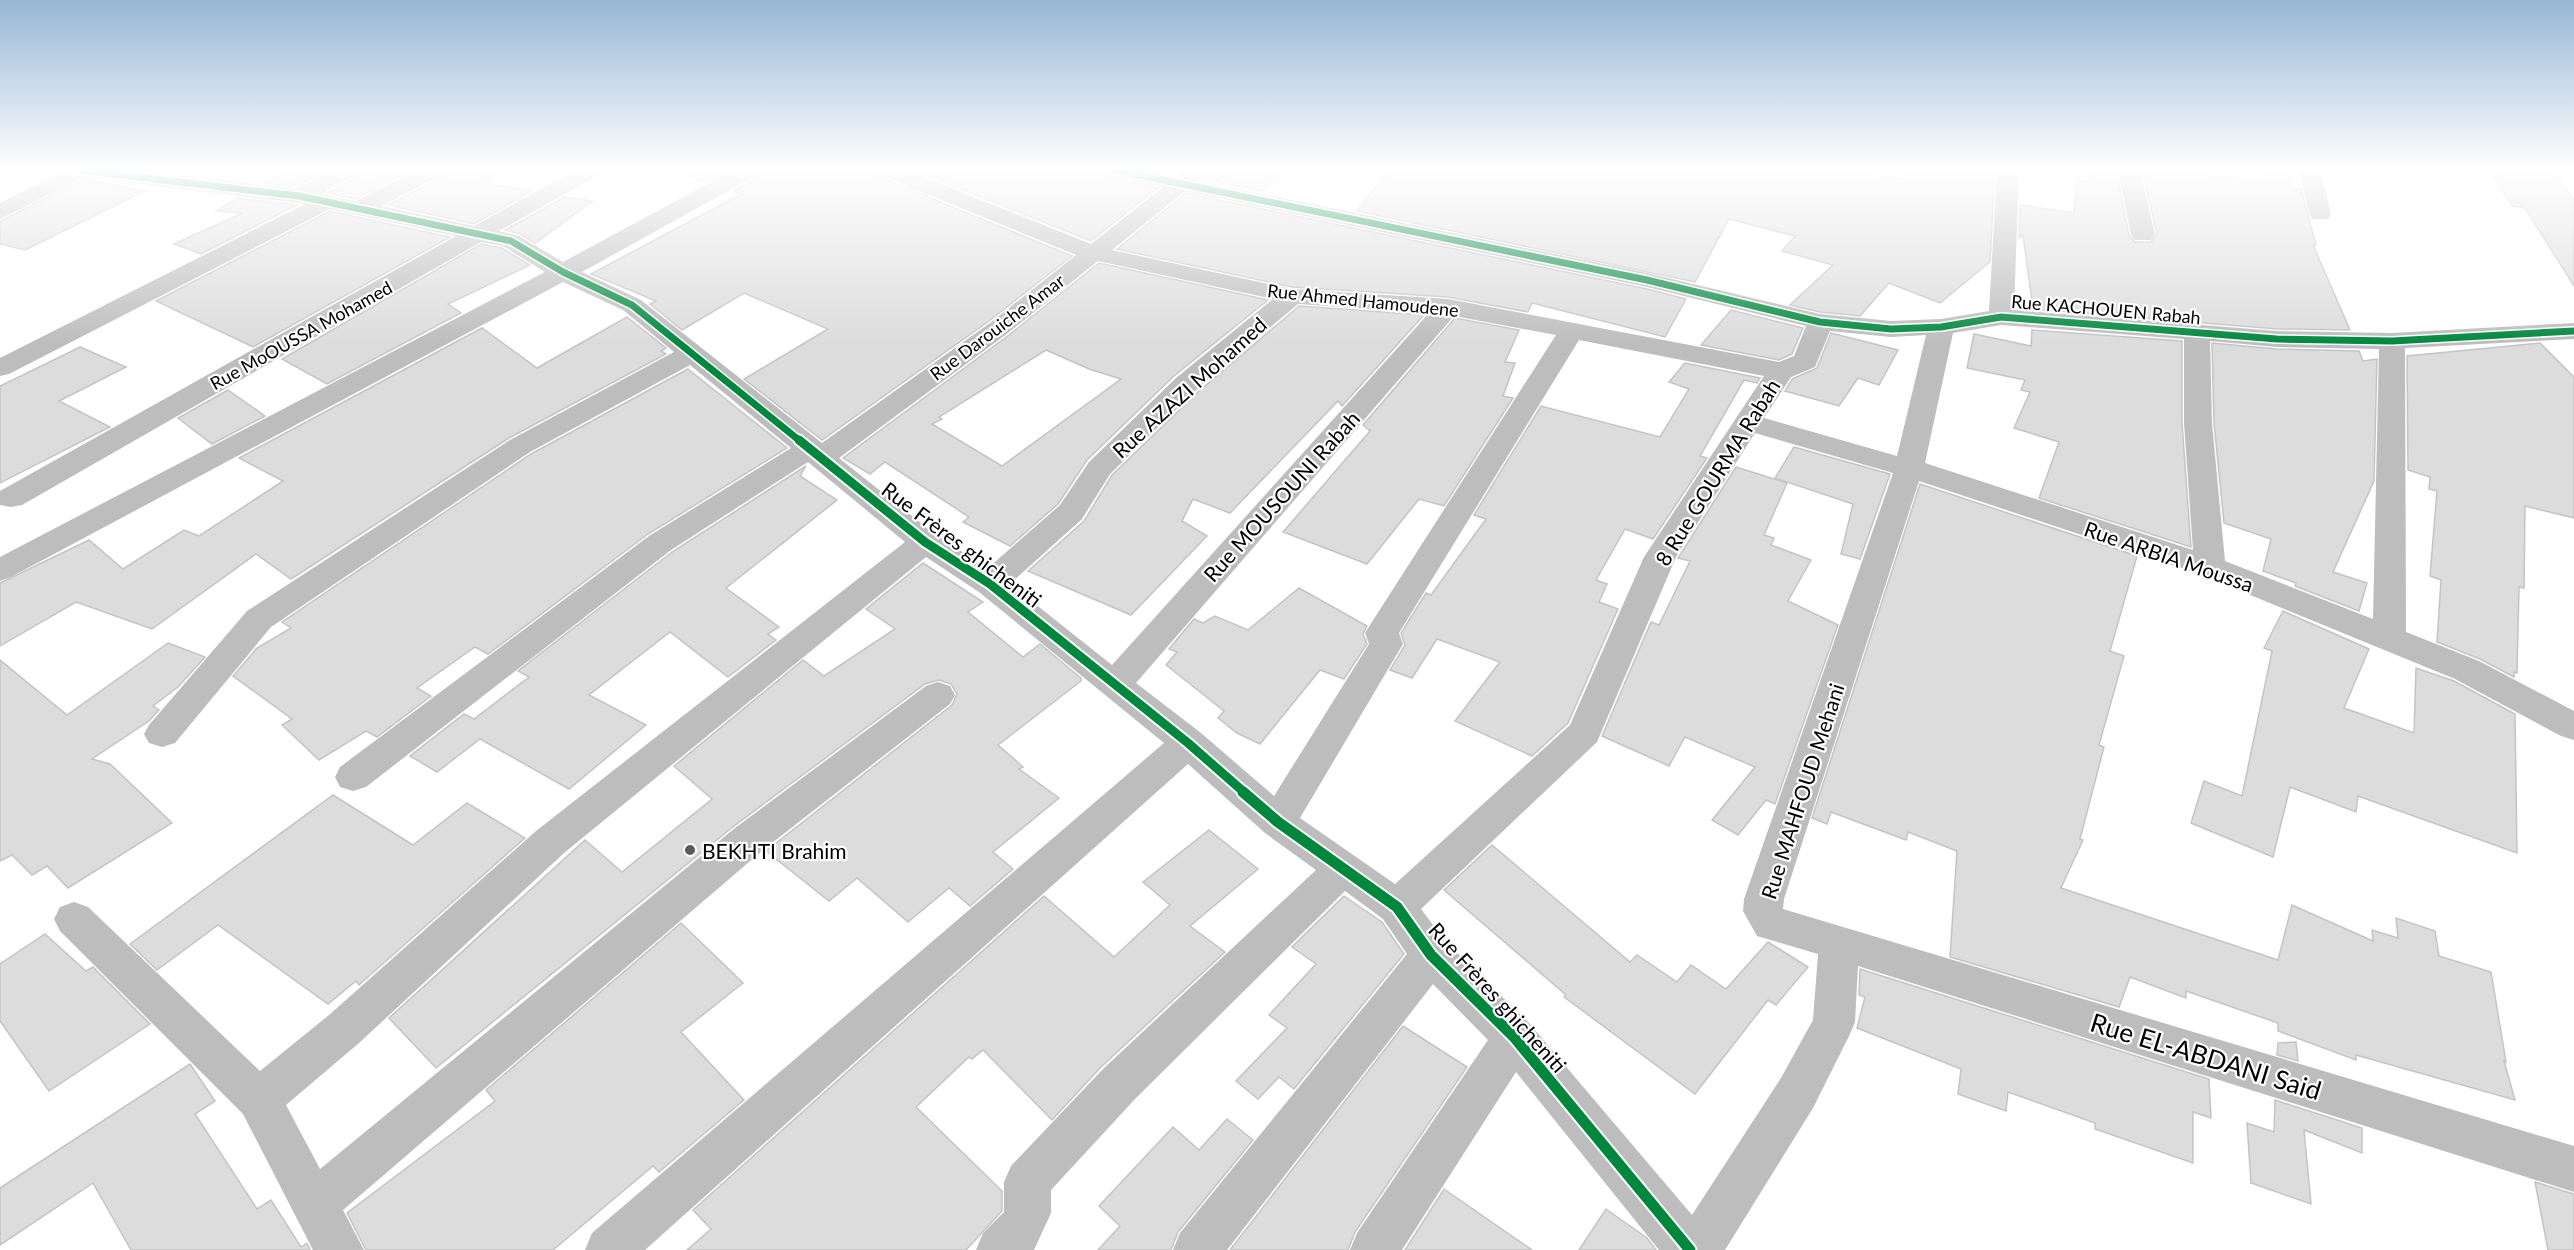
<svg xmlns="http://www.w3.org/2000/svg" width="2574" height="1250" font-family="Lato,sans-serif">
	<rect width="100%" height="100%" fill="#fff"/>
	<g fill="#dcdcdc" stroke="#c4c4c4" stroke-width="1.5" fill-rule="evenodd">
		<path d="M288,170H327L296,187L265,183Z"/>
		<path d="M362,170H411L356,199L327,193L358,177Z"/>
		<path d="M446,170H506L483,183L532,191L474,224L388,205L442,177Z"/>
		<path d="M687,170H728L706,182L686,175Z"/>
		<path d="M762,170H875L879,177L1072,256L989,321L822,440L744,379L828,329L744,293L682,330L650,304L656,301L591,274L741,194L733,191L758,177Z"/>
		<path d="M913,170H1102L1107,177L1158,188L1091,241Z"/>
		<path d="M1201,170H1288L1261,191L1203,179L1205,175Z"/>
		<path d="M1389,170H1852L1903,179L1905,170H1995L1990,262L1940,303L1889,283L1860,316L1820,312L1790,305L1833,265L1782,251L1795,236L1729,219L1695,282L1357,211Z"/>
		<path d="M2087,170H2116L2129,235L2135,242H2151L2157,234L2142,170H2205L2206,174L2261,183V170H2291V187L2301,189L2316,245H2313L2350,330L2277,329L2033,309L2023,235L2019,238L2020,205L2074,213L2077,180L2088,182Z"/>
		<path d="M2489,170H2552L2574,200V286L2525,208L2512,206Z"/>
		<path d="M84,179L145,191L25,250L0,244V221Z"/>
		<path d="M1186,193L1647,289L1686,299L1665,337L1532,303L1528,312L1448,297L1292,287L1117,249Z"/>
		<path d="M565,197L593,201L535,243L520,234L505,230Z"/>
		<path d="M238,198L297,205L201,254L174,244L243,213L216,211Z"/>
		<path d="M330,211L450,237L253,347L156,301Z"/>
		<path d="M481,244L502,248L530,265L448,304L461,313L327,384L282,359Z"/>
		<path d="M1099,263L1268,300L1174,376L1087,460L1058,504L1010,546L963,522L969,517L885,462L870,474L843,458L1009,335ZM1046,350L1089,369L1121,379L1002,466L932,424L942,419L939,417Z"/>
		<path d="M1299,306L1424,315L1342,406L1338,401L1230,513L1193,499L1182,521L1207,536L1131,615L1028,571L1084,521L1112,475L1198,392Z"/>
		<path d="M1731,310L1803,328L1792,354L1779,360L1701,345Z"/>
		<path d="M627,317L666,348L661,351L666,354L509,438L291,579L256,554L152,629L76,602L0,646V583L89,540L123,569L184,530L199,536L283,481L239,458L482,328L537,368Z"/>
		<path d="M1455,318L1519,330L1505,362L1515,363L1503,396L1513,398L1444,506L1419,499L1367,564L1283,532L1370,431L1363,425Z"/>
		<path d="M2032,330L2182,341V423L2191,547L2039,498L2059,442L2014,428L2030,392L2021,390L2025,380L1967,368L1974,334L2031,346Z"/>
		<path d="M1831,333L1898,350L1879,385L1858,378L1839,406L1785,391L1792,379L1817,368Z"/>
		<path d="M2212,343L2277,349L2359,351L2363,361L2377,359L2374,481L2333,572L2367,583L2359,611L2295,586L2296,583L2263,571L2271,539L2224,523L2214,423Z"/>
		<path d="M2540,343L2574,377V518L2525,506L2524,588L2519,587L2517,673L2514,672V677L2480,659L2437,642L2441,580L2430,576L2437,491L2429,489L2430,477L2408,470L2407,356Z"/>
		<path d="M80,347L126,367L59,401L110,427L0,483V386Z"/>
		<path d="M1685,363L1760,378L1757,383L1744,380L1700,456L1707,458L1653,539L1625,529L1596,580L1607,584L1599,602L1618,609L1568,723L1532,756L1455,721L1500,662L1437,639L1412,678L1390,670L1405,645L1401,633L1426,593L1431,595L1486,519L1474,515L1541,406L1660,437L1689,389L1669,382Z"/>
		<path d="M688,369L787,448L648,534L488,654L475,647L417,688L431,696L377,737L366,731L319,760L282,725L292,719L233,676L257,648L291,628L282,622L531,454Z"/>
		<path d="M228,390L265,416L212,444L178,418Z"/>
		<path d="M1794,447L1890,474L1860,559L1841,554L1853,504L1775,478Z"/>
		<path d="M806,466L800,476L837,500L726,588L779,627L768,634L776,640L728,677L670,632L589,695L646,725L569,789L480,739L437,772L410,756L464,714L474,719L529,677L518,671L672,552Z"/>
		<path d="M1736,467L1787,483L1764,535L1774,538L1771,545L1811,560L1788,601L1838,625L1775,804L1766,800L1738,835L1712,820L1755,767L1685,737L1669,766L1602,736L1651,622L1659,625L1690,561L1678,558Z"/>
		<path d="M1920,484L2137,556L2110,651L2124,656L2099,745L2104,747L2080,839L2083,840L2061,888L2278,960L2292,905L2373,941L2372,930L2398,938L2396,918L2435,931L2439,956L2491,972L2506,1062L2504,1061L2515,1100L2356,1055V1060L2278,1031V1023L2186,991V998L2130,977L2119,1007L1950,957L1957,851L1908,832L1906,840L1831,812L1827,824L1812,818Z"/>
		<path d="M923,563L983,602L968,612L1023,657L1040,644L1081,678V681L998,745L1023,767L1019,769L1059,798L993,852L1013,869L970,906L949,888L908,922L857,878L829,901L766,851L952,705L957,694L951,684L939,680L925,684L734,826L436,1068L389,1018L585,840L622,872L712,799L674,766L803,660L824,676L895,629L866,609Z"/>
		<path d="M1299,588L1367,626L1363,634L1367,644L1344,679L1320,670L1260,744L1237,733L1218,718L1224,711L1166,665L1177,652L1169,649L1194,619L1203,623L1215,616L1248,630Z"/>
		<path d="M2283,611L2369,649L2344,708L2414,733L2416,668L2454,681L2515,714L2517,853L2358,796L2356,812L2290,787L2273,857L2191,823L2204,781L2242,796L2272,651L2264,648Z"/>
		<path d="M168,643L205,657L178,687L153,706L159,710L149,721L92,759L110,764L172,823L68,888L47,866L32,875L12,855L0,861V660L67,715Z"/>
		<path d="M333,795L413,845L467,803L525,838L359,985L356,981L328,1004L218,925L157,970L130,944Z"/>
		<path d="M1209,830L1258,869L1190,926L1225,952L1101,1067L1052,1120L983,1050L972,1059L969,1057L916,1107L1002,1191V1211L966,1250H687L711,1229L693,1210L1044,896L1114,957L1170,905L1143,882Z"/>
		<path d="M1492,845L1630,962L1637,955L1677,982L1691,965L1726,989L1768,942L1808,967L1776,1005L1768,1000L1695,1094L1564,997L1566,995L1444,890Z"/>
		<path d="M1344,896L1382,922L1404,954L1294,1089L1279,1077L1258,1099L1236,1081L1287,1028L1269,1015L1316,964L1292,947Z"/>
		<path d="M681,923L743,983L681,1032L744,1100L659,1172L653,1166L553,1250H366L347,1213L495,1101L486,1090Z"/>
		<path d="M45,934L86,971L93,967L150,1024L49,1091L0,1021V964Z"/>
		<path d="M1860,969L2209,1079L2211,1118L2193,1112V1163L2095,1129V1123L2008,1092L2006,1111L1958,1094L1961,1069L1857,1028L1865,997L1859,995Z"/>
		<path d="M1403,1026L1467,1067L1355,1232L1348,1250H1230Z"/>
		<path d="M2296,1042L2298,1061L2277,1055L2278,1043Z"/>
		<path d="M190,1064L215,1101L195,1114L257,1209L271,1200L301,1247L307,1243L310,1250H131L93,1183L0,1245V1188Z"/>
		<path d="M2275,1100L2362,1128V1153L2304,1130L2311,1204L2251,1183L2247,1123L2274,1132Z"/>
		<path d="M1227,1119L1253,1140L1178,1232L1171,1250H1098L1120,1226L1099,1206L1173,1127L1199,1150Z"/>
		<path d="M2535,1182L2574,1194V1250H2548Z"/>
		<path d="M1444,1189L1532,1250H1405Z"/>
		<path d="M1606,1209L1647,1238L1656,1250H1579Z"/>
	</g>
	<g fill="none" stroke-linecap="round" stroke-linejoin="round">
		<g fill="#bdbdbd" fill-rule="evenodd">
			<path d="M64,170H135L296,189L332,170H360L357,175L320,194L356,201L416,170H444L441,175L381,206L474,226L575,170H602L599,175L499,231L519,236L563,262L733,170H760L757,175L582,272L641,300L822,443L990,323L1076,255L880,175L877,170H907L1091,244L1163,187L1107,175L1104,170H1147L1177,176L1184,170H1198L1203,175L1199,181L1647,273L1820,314L1891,321L1941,319L1989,311L1997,170H2019L2014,310L2277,331L2392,333L2574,323V339L2405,348L2406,632L2479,661L2574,711V740L2561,736L2455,679L2199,574L1919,481L1784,899L1783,909L2574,1146V1192L1858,966L1855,1022L1849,1036L1813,1108L1725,1250H1659L1516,1072L1402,1250H1350L1357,1233L1488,1040L1433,984L1227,1250H1173L1180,1233L1407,954L1383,919L1345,891L1135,1099L1051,1190V1213L1034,1250H976L983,1233L1004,1212V1182L1011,1166L1103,1069L1316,870L1265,833L1188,764L645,1250H585L592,1233L1164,743L979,592L926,557L564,853L359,1043L286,1105L320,1169L735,828L926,686L938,682L950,686L955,695L950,704L763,850L343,1210L364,1250H313L243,1114L60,931L54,919L60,907L74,902L88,907L260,1071L329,1015L536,831L905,542L808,462L671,550L366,787L353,791L340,787L335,777L340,767L649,536L791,448L690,365L530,452L271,627L175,743L162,747L149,743L144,734L149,725L247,611L510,440L674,352L623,310L563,282L11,577L0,581V557L545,272L503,246L481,242L22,505L11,507L0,505V491L456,236L330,209L9,374L0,376V358L305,204L84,177L0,219V203ZM1185,191L1647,287L1806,326L1794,356L1779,362L1448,299L1292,289L1112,250ZM1098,261L1273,299L1176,378L1089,462L1060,505L988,568L936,535L839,458L1008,333ZM1298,304L1429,313L1112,665L1010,584L1082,519L1110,474L1196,390ZM1454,316L1556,335L1370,625L1365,633L1369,644L1274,796L1201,733L1136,683ZM2001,325L2184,339V423L2193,550L1925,463L1953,333ZM1830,331L1891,337L1926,335L1897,456L1764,418L1791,377L1815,367ZM1579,340L1764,376L1644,557L1570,725L1395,884L1300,818L1403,644L1399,633ZM2210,341L2277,347L2379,349L2373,619L2225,561L2212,423ZM1755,433L1893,473L1744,899L1743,911L1757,936L1818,954L1813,1020L1781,1078L1692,1215L1529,1023L1446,942L1421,909L1597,742L1676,557Z"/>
			<path d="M2118,170H2140L2155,235L2151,240H2135L2131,235Z"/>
			<path d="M2299,170H2321L2331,214L2328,219H2312L2309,214Z"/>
		</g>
		<g stroke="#fff" stroke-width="10">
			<g id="cycleway-far2">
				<path d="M79,170L299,196L511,241L563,272L632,305L800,441"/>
				<path d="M1115,170L1647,280L1820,322L1891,329L1941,327L2001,317L2277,339L2392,341L2574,331"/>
			</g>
		</g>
		<g stroke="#fff" stroke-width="13">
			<path id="cycleway-far1" d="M799,440L925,542L990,584L1188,743L1245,793"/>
		</g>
		<g stroke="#fff" stroke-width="15">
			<path id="cycleway" d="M1243,792L1278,822L1397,907L1431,955L1514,1037L1690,1250"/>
		</g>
		<use href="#cycleway-far2" stroke="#00873e" stroke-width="7"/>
		<use href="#cycleway-far1" stroke="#00873e" stroke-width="9"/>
		<use href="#cycleway" stroke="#00873e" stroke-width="11"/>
	</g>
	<linearGradient id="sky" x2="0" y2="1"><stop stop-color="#96b7d6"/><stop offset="0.49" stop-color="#fff"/><stop offset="1" stop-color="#fff" stop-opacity="0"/></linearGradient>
	<rect width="2574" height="345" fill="url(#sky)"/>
	<circle fill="#595959" stroke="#fff" stroke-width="2" cx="690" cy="850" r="6"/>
	<g text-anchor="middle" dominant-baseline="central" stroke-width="4.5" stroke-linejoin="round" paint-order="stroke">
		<g font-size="18" fill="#000" stroke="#fff">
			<text transform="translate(1363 300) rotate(6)">Rue Ahmed Hamoudene</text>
			<text transform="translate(2106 309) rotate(5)">Rue KACHOUEN Rabah</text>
			<text transform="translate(997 327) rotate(-37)">Rue Darouiche Amar</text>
			<text transform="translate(301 335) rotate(-29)">Rue MoOUSSA Mohamed</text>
		</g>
		<g font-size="21" fill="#000" stroke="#fff">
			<text transform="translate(1189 387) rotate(-42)">Rue AZAZI Mohamed</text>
			<text transform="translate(1717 472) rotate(-58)">8 Rue GOURMA Rabah</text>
			<text transform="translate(1281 496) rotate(-48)">Rue MOUSOUNI Rabah</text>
			<text transform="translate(962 544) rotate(37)">Rue Frères ghicheniti</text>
			<text transform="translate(2169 556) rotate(19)">Rue ARBIA Moussa</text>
			<text transform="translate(1802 791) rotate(-72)">Rue MAHFOUD Mehani</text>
			<text transform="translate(1498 997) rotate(48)">Rue Frères ghicheniti</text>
		</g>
		<g font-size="21" fill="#000" stroke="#fff" text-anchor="start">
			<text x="702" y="850">BEKHTI Brahim</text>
		</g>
		<g font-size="26" fill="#000" stroke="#fff">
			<text transform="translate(2206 1056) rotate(17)">Rue EL-ABDANI Said</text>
		</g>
	</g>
</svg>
